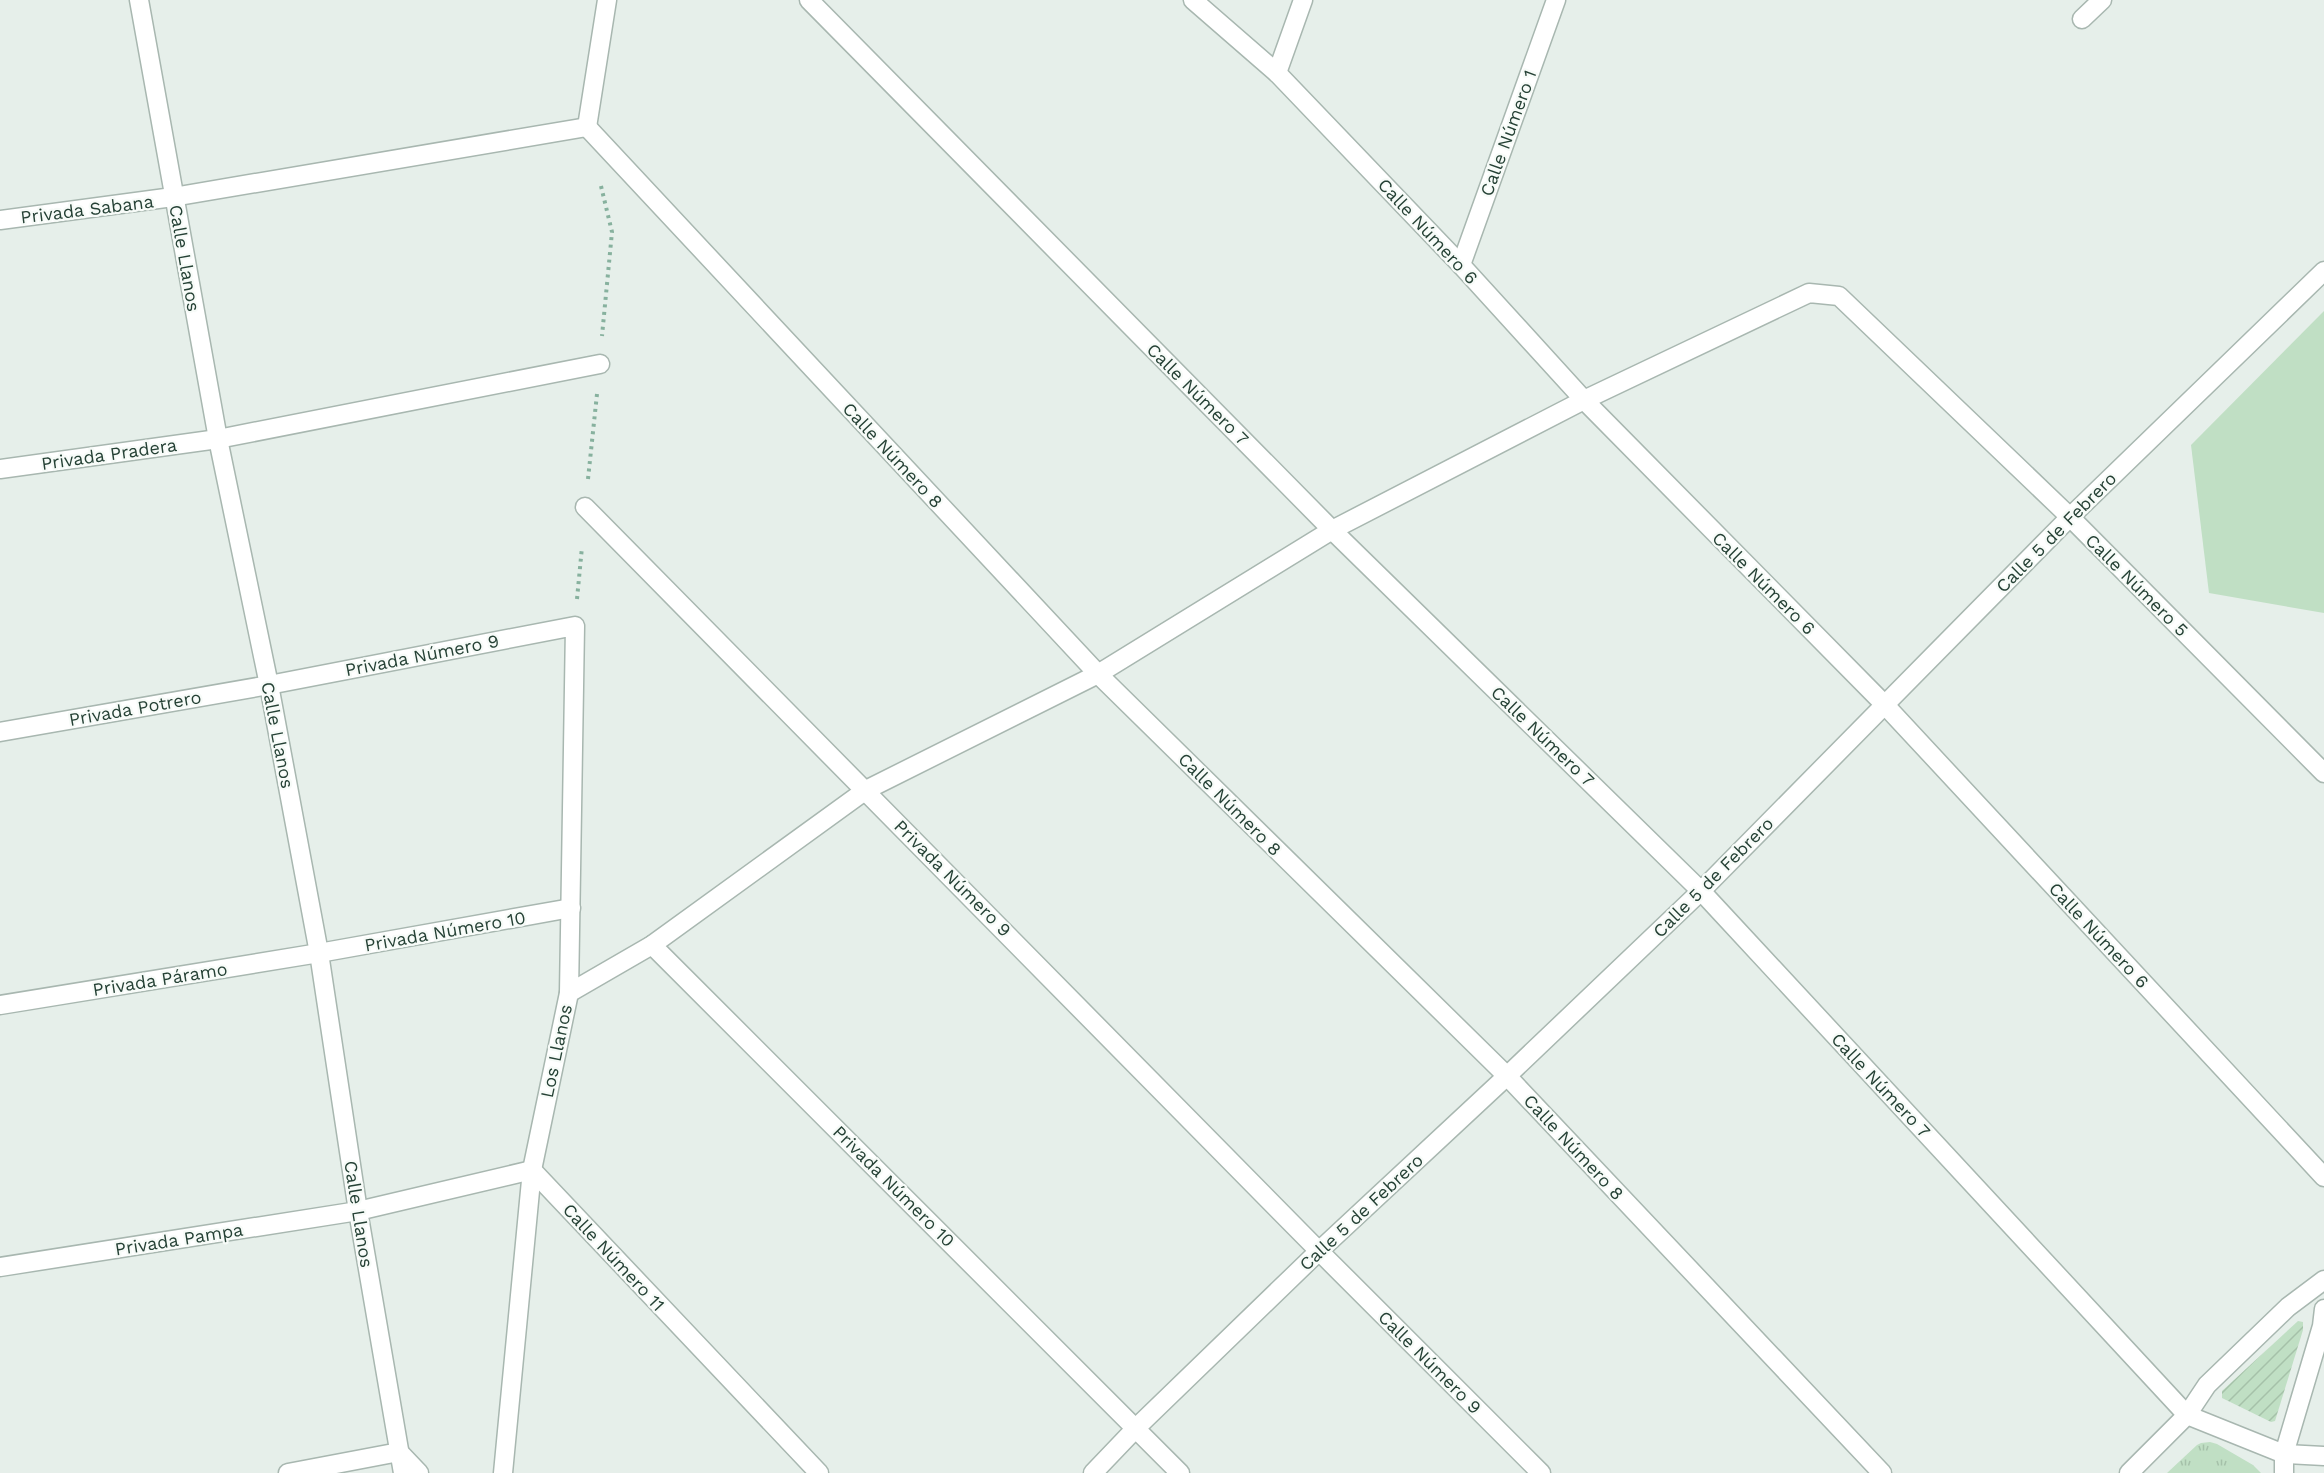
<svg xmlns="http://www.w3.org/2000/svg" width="2324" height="1473" font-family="'Work Sans',sans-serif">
	<defs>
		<pattern id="grass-tufts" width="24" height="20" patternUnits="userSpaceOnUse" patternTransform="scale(1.5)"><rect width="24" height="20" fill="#c0dfc4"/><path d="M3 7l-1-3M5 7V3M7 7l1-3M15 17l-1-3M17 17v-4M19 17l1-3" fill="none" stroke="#a5c1a9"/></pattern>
		<pattern id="garden-furrows" width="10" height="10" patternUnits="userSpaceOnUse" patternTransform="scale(1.5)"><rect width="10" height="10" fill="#c0dfc4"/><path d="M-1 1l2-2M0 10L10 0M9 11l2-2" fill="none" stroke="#a5c1a9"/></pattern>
	</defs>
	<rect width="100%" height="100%" fill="#e6efea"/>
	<path fill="url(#grass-tufts)" d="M2210,1442L2217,1444L2253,1465L2261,1473H2167L2197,1445L2201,1443Z"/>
	<path fill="url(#garden-furrows)" d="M2298,1321L2303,1322V1330L2275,1421L2271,1422L2222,1398V1391Z"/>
	<path fill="#c0dfc4" d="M2324,311V613L2209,593L2191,445Z"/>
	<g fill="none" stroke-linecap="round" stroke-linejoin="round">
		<g stroke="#a8b7b0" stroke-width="21">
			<g id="street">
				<path d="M139,0L218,439L269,685L319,953L358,1211L403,1473"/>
				<path d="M809,0L1332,530L1701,891L2187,1415L2284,1454L2324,1456"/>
				<path d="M1193,0L1277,73L1461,265L1584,400L1884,704L2324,1177"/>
				<path d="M2082,19L2102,0"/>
				<path d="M1277,73L1303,0"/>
				<path d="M587,127L1098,674L1507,1076L1882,1473"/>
				<path d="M587,127L607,0"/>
				<path d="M0,220L173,197L587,127"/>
				<path d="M1461,265L1556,0"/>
				<path d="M0,469L218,439L600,364"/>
				<path d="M585,507L1319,1251L1541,1473"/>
				<path d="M0,732L269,685L575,626L569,993L532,1170L503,1473"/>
				<path d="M652,945L1180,1473"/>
				<path d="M569,993L652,945L866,790L1098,674L1332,530L1584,400L1809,293L1839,296L2070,517L2324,773"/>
				<path d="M0,1005L319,953L571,908"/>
				<path d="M0,1267L358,1211L532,1170L819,1473"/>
				<path d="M288,1473L399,1452L419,1473"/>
				<path d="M1093,1473L1136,1428L1319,1251L1507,1076L1701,891L2070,517L2324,271"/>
				<path d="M2129,1473L2187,1415L2207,1385L2288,1307L2324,1280"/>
				<path d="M2284,1473V1454L2322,1326L2324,1309"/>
			</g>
		</g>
		<g stroke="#87b19e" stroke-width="4" stroke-dasharray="3 4.5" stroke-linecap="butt">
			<path d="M601,186L612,232L602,336"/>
			<path d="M588,479L597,394"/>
			<path d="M577,599L582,547"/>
		</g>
		<use href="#street" stroke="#fff" stroke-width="18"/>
	</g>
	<g text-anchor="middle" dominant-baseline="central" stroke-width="4.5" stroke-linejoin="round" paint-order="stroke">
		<g font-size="18" fill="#254135" stroke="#f7fbf8">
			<text transform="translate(1508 133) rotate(-70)">Calle Número 1</text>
			<text transform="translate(87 209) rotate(-7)">Privada Sabana</text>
			<text transform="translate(1428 231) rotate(47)">Calle Número 6</text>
			<text transform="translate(185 258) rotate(80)">Calle Llanos</text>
			<text transform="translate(1198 394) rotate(45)">Calle Número 7</text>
			<text transform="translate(109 454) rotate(-8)">Privada Pradera</text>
			<text transform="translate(893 455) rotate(47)">Calle Número 8</text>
			<text transform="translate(2056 532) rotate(-45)">Calle 5 de Febrero</text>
			<text transform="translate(1764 583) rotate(45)">Calle Número 6</text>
			<text transform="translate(2137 585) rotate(45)">Calle Número 5</text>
			<text transform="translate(422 655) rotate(-11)">Privada Número 9</text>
			<text transform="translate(135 708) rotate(-10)">Privada Potrero</text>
			<text transform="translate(278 735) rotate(79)">Calle Llanos</text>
			<text transform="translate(1543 736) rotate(44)">Calle Número 7</text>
			<text transform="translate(1230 804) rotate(45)">Calle Número 8</text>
			<text transform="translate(1713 877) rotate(-45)">Calle 5 de Febrero</text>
			<text transform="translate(953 878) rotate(45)">Privada Número 9</text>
			<text transform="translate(445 931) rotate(-10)">Privada Número 10</text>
			<text transform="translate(2099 935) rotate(47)">Calle Número 6</text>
			<text transform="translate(160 979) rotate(-9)">Privada Páramo</text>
			<text transform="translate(556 1051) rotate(-78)">Los Llanos</text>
			<text transform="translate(1881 1085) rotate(47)">Calle Número 7</text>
			<text transform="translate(1574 1147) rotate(47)">Calle Número 8</text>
			<text transform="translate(894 1186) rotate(45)">Privada Número 10</text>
			<text transform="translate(1361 1212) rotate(-43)">Calle 5 de Febrero</text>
			<text transform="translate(359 1214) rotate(81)">Calle Llanos</text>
			<text transform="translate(179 1239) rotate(-9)">Privada Pampa</text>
			<text transform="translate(614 1257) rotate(47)">Calle Número 11</text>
			<text transform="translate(1430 1362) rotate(45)">Calle Número 9</text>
		</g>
	</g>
</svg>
